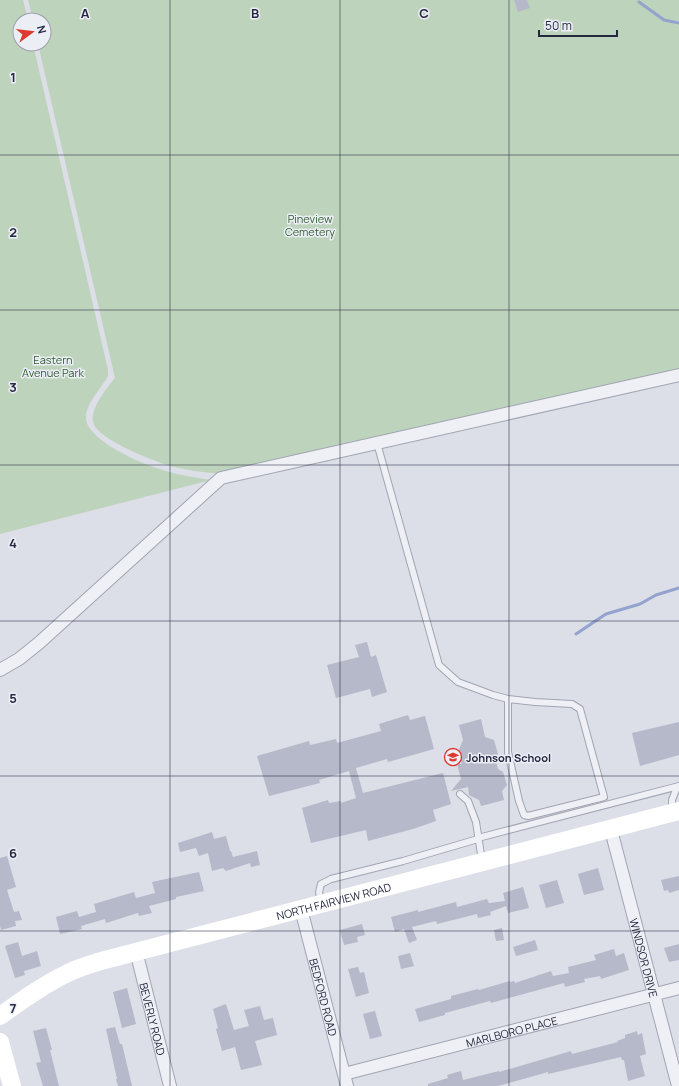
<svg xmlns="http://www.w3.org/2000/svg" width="679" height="1086" font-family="Manrope,sans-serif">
	<rect width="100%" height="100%" fill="#dcdee8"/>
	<g fill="#bed3bc">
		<path d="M0,0H23L28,20H20V44H33L108,370V376C101,389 85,404 86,419C87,438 132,459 148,465C168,473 190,477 211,480L0,534Z"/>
		<path d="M28,0H679V369L222,473C207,474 181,469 167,465C152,460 94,438 93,421C91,407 107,388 115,378L38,44H44V20H33Z"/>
	</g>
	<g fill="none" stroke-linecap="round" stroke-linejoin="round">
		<g stroke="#93a3cd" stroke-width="3">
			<path d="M639,2L664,20L679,23"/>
			<path d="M576,634L606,614L640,604L656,595L679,588"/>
		</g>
	</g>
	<g fill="#b6b9c9">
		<path d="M514,0H527L530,8L518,12Z"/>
		<path d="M367,642L371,657L376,655L387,692L372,697L370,689L336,698L327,665L359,657L355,645Z"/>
		<path d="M408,715L410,720L425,716L434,749L388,762L387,759L356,768L363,793L443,773L451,804L433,810L436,821L413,829L368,841L366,830L311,843L302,808L328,800L329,803L341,801V803L356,798L349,771L319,780L320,783L269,796L257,756L309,741L310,745L336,739L337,743L381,731L379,724Z"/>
		<path d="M481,719L485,737L494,740L498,754L495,758L498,769L503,772L507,785L502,791L504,800L481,806L479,800L469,795L468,787L451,791L461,779L457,764H462L458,752L463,740L459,725Z"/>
		<path d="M679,722V755L640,766L632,733Z"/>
		<path d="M212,832L214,839L226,836L230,851H231L233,857L257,851L260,865L251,867L250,863L226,871L223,868L212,871L208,853L199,856L196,848L180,852L178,843Z"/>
		<path d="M7,856L16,887L7,890L14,912L19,911L22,920L15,921L16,926L1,930L0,926V858Z"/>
		<path d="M598,868L604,890L584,895L578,874Z"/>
		<path d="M199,872L204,891L176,897V899L149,906L152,913L139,916L138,913L106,923L105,919L81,926L82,929L60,934L56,917L77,911L79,917L96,912L94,904L134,892L136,898L155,893L152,882Z"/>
		<path d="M679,876V890L669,893L668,890L664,891L661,880Z"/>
		<path d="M557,880L564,903L546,908L539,885Z"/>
		<path d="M523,887L529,908L508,913L506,906L490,912L491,915L478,918L477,914L437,924L436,921L412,927L417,940L409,943L404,929L395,932L391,917L418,910V912L456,902L457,907L487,899L489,903L505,901L503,893Z"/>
		<path d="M362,924L365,935L357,937L358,942L344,945L340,930Z"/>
		<path d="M502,928L504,940L496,941L494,930Z"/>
		<path d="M535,940L538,950L516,956L513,947Z"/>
		<path d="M18,942L22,956L37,951L41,966L24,971L25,975L15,978L5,946Z"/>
		<path d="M679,944V960L669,962L664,948Z"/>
		<path d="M614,949L616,956L624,953L629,970L601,979L600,976L584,979L585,982L565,987L564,983L491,1003L490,1001L445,1013V1015L419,1022L415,1009L451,999V996L478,989L479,990L510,981V982L514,981L515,983L551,971L553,976L569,973L568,967L596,960L594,955Z"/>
		<path d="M410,953L414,966L401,969L398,956Z"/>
		<path d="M358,967L360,973L364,972L369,993L356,997L348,969Z"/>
		<path d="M127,988L136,1024L122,1028L113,992Z"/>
		<path d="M226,1004L234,1030L249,1026L244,1010L260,1006L264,1020L273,1018L277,1035L255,1041L262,1065L241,1070L235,1047L222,1051L216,1029L218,1028L213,1009Z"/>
		<path d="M375,1011L382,1036L370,1039L363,1014Z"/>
		<path d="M115,1027L120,1044H122L132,1086H118L116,1079H117L106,1029Z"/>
		<path d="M46,1028L52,1050H50L59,1086H43L36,1063L41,1062L33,1031Z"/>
		<path d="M637,1031L638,1035L642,1033L646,1054L640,1056L645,1076L628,1081L624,1060H622L621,1057L548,1074V1072L498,1086H428V1084L448,1078L447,1075L461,1071L463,1080L499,1071V1072L571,1051L572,1054L618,1042L617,1041L625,1038V1035Z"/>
	</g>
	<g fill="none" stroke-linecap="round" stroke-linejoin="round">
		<g stroke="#a1a4b2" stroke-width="8">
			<g id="lane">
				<path d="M377,443L439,665L458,682L493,695L508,699L535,702L572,704L580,709L604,797L528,816L524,815L519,801L508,752V699"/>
				<path d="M460,794L468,801L476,822L482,861"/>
				<path d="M672,810V800L677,787"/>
				<path d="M478,838L679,786"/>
				<path d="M321,903L319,892L321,884L331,879L403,861L478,839"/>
			</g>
		</g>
		<g stroke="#a1a4b2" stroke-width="14">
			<g id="street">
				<path d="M0,670L19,659L39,643L221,478L679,375"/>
				<path id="s1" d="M611,830L678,1086"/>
				<path id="s2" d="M301,909L347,1086"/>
				<path id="s3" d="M136,951L170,1086"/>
				<path id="s4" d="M344,1074L679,988"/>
			</g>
		</g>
		<use href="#lane" stroke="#eff0f6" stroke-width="6"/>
		<use href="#street" stroke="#eff0f6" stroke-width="12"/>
		<g stroke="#fff" stroke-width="18">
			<path id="s5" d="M0,1016C21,1001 43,985 66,974C77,968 89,965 101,961L679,811"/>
			<path d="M0,1042L12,1086"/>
		</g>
	</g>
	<path fill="none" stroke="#242940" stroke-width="1" stroke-opacity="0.55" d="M170,0V1086M340,0V1086M509,0V1086M0,155H679M0,310H679M0,465H679M0,621H679M0,776H679M0,931H679"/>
	<defs>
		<g id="school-ring" transform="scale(0.9)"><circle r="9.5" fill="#eceef6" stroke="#dd3a31" stroke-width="1.5"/><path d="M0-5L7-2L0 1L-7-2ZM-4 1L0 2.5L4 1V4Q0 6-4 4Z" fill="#dd3a31"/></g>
	</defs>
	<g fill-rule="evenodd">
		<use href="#school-ring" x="453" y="757"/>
	</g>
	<g text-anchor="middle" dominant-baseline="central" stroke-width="3" stroke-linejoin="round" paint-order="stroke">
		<g font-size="11" fill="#305d30" stroke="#eceef6">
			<text x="310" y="218">Pineview<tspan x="310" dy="13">Cemetery</tspan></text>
			<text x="53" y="359">Eastern<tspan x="53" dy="13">Avenue Park</tspan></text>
		</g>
		<g font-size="11" font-weight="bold" fill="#242940" stroke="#eceef6" text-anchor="start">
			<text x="466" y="757">Johnson School</text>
		</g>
		<g font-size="11" fill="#242940" stroke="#eceef6">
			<text stroke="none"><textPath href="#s5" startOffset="356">NORTH FAIRVIEW ROAD</textPath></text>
			<text stroke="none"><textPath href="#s1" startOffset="132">WINDSOR DRIVE</textPath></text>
			<text stroke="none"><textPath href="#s2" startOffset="91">BEDFORD ROAD</textPath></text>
			<text stroke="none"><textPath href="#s3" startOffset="70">BEVERLY ROAD</textPath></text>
			<text stroke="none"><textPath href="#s4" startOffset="173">MARLBORO PLACE</textPath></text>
		</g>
	</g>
	<g font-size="13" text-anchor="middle" font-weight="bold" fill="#242940" stroke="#eceef6" stroke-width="3" stroke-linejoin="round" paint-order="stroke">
		<text x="85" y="18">A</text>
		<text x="255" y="18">B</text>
		<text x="424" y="18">C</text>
		<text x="13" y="82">1</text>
		<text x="13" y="237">2</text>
		<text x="13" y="392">3</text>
		<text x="13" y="548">4</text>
		<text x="13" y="703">5</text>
		<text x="13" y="858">6</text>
		<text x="13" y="1013">7</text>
	</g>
	<g transform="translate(32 32) rotate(75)"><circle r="19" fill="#eceef6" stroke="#9c9fad"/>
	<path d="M0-3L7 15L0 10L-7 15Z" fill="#dd3a31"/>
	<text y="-6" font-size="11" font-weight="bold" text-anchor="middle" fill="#242940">N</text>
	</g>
	<path d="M539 30v6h78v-6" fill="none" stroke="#242940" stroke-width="2"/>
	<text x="545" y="30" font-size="12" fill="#242940" stroke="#eceef6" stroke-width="3" paint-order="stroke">50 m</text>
</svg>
